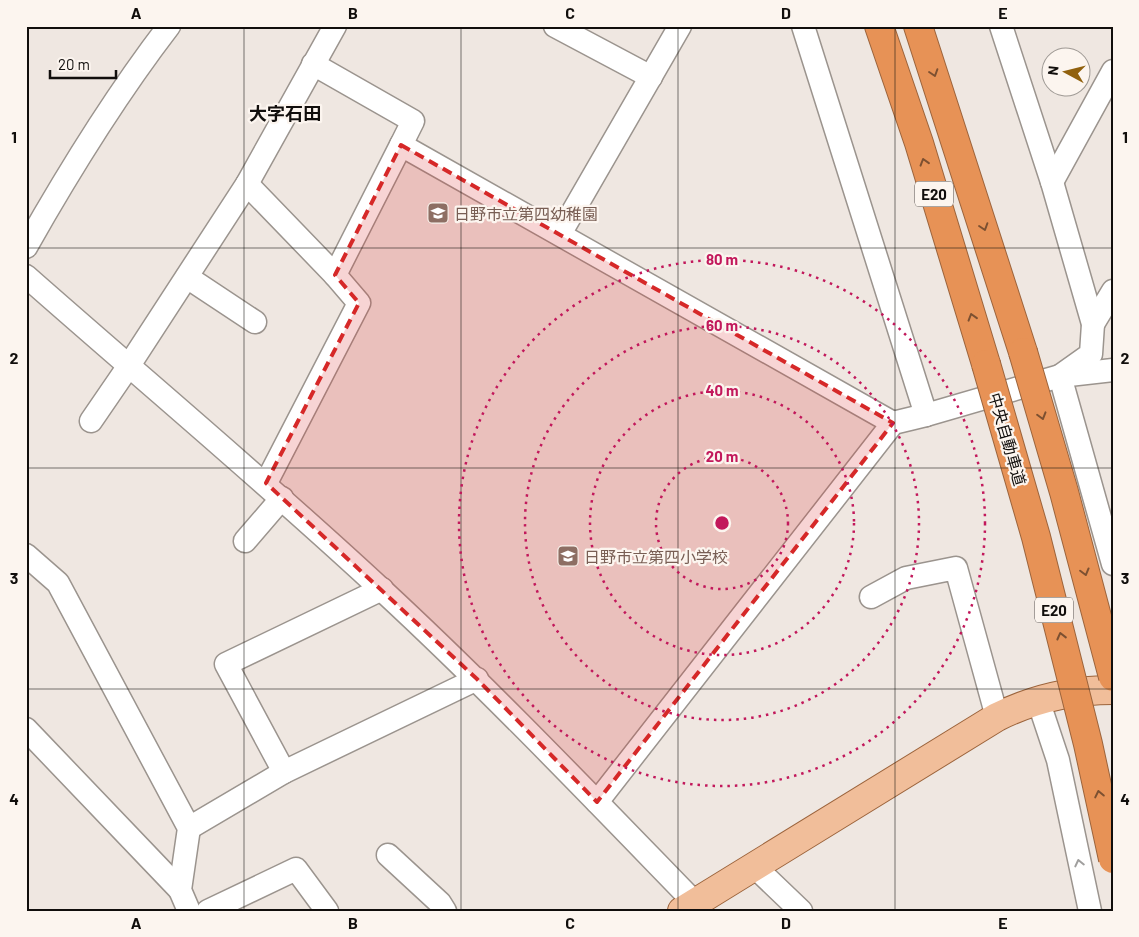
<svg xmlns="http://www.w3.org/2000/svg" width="1139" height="937" font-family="Barlow,'Noto Sans JP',sans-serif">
	<rect width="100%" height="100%" fill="#efe7e1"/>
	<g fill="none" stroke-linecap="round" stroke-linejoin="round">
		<g stroke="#9b948e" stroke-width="25">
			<g id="minor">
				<path d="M555,26L651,77"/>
				<path d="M803,26L926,415"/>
				<path d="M1001,26L1052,182L1093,324L1091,354L1060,376L1113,564"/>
				<path d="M313,64L413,121L401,145"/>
				<path d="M1052,182L1113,71"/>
				<path d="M247,184L335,26"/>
				<path d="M560,234L680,26"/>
				<path d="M26,247C69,171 116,95 169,26"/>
				<path d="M335,275L401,145L893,423"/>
				<path d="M26,276C145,381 266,482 382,590C490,690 592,797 695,903"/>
				<path d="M187,277L255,322"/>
				<path d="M1093,324L1113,291"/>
				<path d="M91,421L128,367L247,184L335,275L359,303L266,483"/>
				<path d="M245,541L282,498"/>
				<path d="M26,555L58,583L189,828L180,890L189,911"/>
				<path d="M871,597L906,578L956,568L997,717"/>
				<path d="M1038,700L1058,760L1090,911"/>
				<path d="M26,729L180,890"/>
				<path d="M284,772L226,664L382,589"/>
				<path d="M597,802L893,423L926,415L1060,376L1113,370"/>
				<path d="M189,828L284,772L477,679"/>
				<path d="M388,855L440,903L445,911"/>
				<path d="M755,867L801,911"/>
				<path d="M208,911L296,869L327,911"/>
			</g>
		</g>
		<g stroke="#9c643c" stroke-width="30">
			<path id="major" d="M682,911L997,717C1033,699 1072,690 1113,690"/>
		</g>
		<g stroke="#9c643c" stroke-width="30">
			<g id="highway">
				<path d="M879,26L919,143L986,364"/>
				<path d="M918,26L1023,352"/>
			</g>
		</g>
		<use href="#minor" stroke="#fff" stroke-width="22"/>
		<use href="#major" stroke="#f1be9a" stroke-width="28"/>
		<use href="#highway" stroke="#e79256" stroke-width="28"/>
		<g stroke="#9c643c" stroke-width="30" stroke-linecap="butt">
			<g id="highway-bridge">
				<path d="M1023,352L1064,492L1113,677"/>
				<path d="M986,364L1036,537L1088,744L1113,859"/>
			</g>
		</g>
		<use href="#highway-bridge" stroke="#e79256" stroke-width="28"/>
	</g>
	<defs><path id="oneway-chevron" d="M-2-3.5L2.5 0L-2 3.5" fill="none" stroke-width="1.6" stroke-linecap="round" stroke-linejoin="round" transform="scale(1.25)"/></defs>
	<g stroke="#7c5031">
		<use href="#oneway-chevron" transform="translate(934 73) rotate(72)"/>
		<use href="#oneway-chevron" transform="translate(924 162) rotate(-107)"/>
		<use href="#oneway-chevron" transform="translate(984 227) rotate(72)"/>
		<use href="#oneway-chevron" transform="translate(972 317) rotate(-107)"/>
		<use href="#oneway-chevron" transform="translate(1042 416) rotate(74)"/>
		<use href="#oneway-chevron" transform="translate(1085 572) rotate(75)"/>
		<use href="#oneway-chevron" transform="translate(1061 636) rotate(-104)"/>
		<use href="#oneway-chevron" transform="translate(1099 794) rotate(-102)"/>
	</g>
	<use stroke="#a09f9e" href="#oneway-chevron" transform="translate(1079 863) rotate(-103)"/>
	<path fill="#d62828" fill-opacity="0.2" stroke="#d62828" stroke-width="4" stroke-dasharray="10 6" stroke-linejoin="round" d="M401,145L893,423L597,802L477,679L266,483L359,303L335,275Z"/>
	<path fill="none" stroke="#110e0c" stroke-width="1" stroke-opacity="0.55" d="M244,26V911M461,26V911M678,26V911M895,26V911M26,248H1113M26,468H1113M26,689H1113"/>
	<g fill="none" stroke="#c2185b" stroke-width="2.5" stroke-dasharray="2.5 5">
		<circle cx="722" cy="523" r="66"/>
		<circle cx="722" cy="523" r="132"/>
		<circle cx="722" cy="523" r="197"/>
		<circle cx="722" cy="523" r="263"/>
	</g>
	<defs>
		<g id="school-square" transform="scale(1.125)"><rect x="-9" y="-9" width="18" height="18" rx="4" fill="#8d6e63" stroke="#fcf5ef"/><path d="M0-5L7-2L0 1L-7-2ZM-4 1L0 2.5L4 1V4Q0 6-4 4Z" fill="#fff"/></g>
	</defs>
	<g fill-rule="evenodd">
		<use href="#school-square" x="438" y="213"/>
		<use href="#school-square" x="568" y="556"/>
	</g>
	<g text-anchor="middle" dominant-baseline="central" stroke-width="4.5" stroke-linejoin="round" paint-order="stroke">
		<g fill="#fcf5ef" stroke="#585350" stroke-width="1">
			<rect x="915" y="181.5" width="38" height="25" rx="4"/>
			<rect x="1035" y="597.5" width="38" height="25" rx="4"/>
		</g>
		<g font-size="15" font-weight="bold" fill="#110e0c">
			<text x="934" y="194">E20</text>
			<text x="1054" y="610">E20</text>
		</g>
		<g font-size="16" fill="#785e54" stroke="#fcf5ef" text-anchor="start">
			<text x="454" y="213">日野市立第四幼稚園</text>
			<text x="584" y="556">日野市立第四小学校</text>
		</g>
		<g font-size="16" fill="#110e0c" stroke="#fcf5ef">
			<text transform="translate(1008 439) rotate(74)">中央自動車道</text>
		</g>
		<g font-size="18" font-weight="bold" fill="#110e0c" stroke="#fcf5ef">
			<text x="285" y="113">大字石田</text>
		</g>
	</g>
	<circle cx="722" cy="523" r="8" fill="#c2185b" stroke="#fcf5ef" stroke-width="2.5"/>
	<g font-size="15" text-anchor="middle" font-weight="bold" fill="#c2185b" stroke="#fcf5ef" stroke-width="4.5" stroke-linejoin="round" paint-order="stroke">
		<text x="722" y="265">80 m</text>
		<text x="722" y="331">60 m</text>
		<text x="722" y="396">40 m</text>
		<text x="722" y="462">20 m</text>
	</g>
	<rect width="1139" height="937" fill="none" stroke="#fcf5ef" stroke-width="55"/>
	<g transform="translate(1066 72) rotate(277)"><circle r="24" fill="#fcf5ef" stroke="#9e9994"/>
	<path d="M0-4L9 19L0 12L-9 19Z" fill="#91610e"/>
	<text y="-8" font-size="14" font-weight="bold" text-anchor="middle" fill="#110e0c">N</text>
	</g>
	<path d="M50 70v8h66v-8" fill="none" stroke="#110e0c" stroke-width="2.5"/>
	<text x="58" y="70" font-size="15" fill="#110e0c" stroke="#fcf5ef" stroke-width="4" paint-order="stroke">20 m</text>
	<rect x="28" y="28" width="1084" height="882" fill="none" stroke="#110e0c" stroke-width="2"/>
	<g font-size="16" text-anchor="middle" font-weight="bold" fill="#110e0c">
		<text x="136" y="19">A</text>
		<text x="353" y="19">B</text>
		<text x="570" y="19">C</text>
		<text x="786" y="19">D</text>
		<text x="1003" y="19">E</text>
		<text x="14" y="143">1</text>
		<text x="1125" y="143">1</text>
		<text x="14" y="364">2</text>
		<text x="1125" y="364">2</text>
		<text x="14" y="584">3</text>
		<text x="1125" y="584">3</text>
		<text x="14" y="805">4</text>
		<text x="1125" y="805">4</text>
		<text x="136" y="929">A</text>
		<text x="353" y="929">B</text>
		<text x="570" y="929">C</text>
		<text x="786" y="929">D</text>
		<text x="1003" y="929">E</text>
	</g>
</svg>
